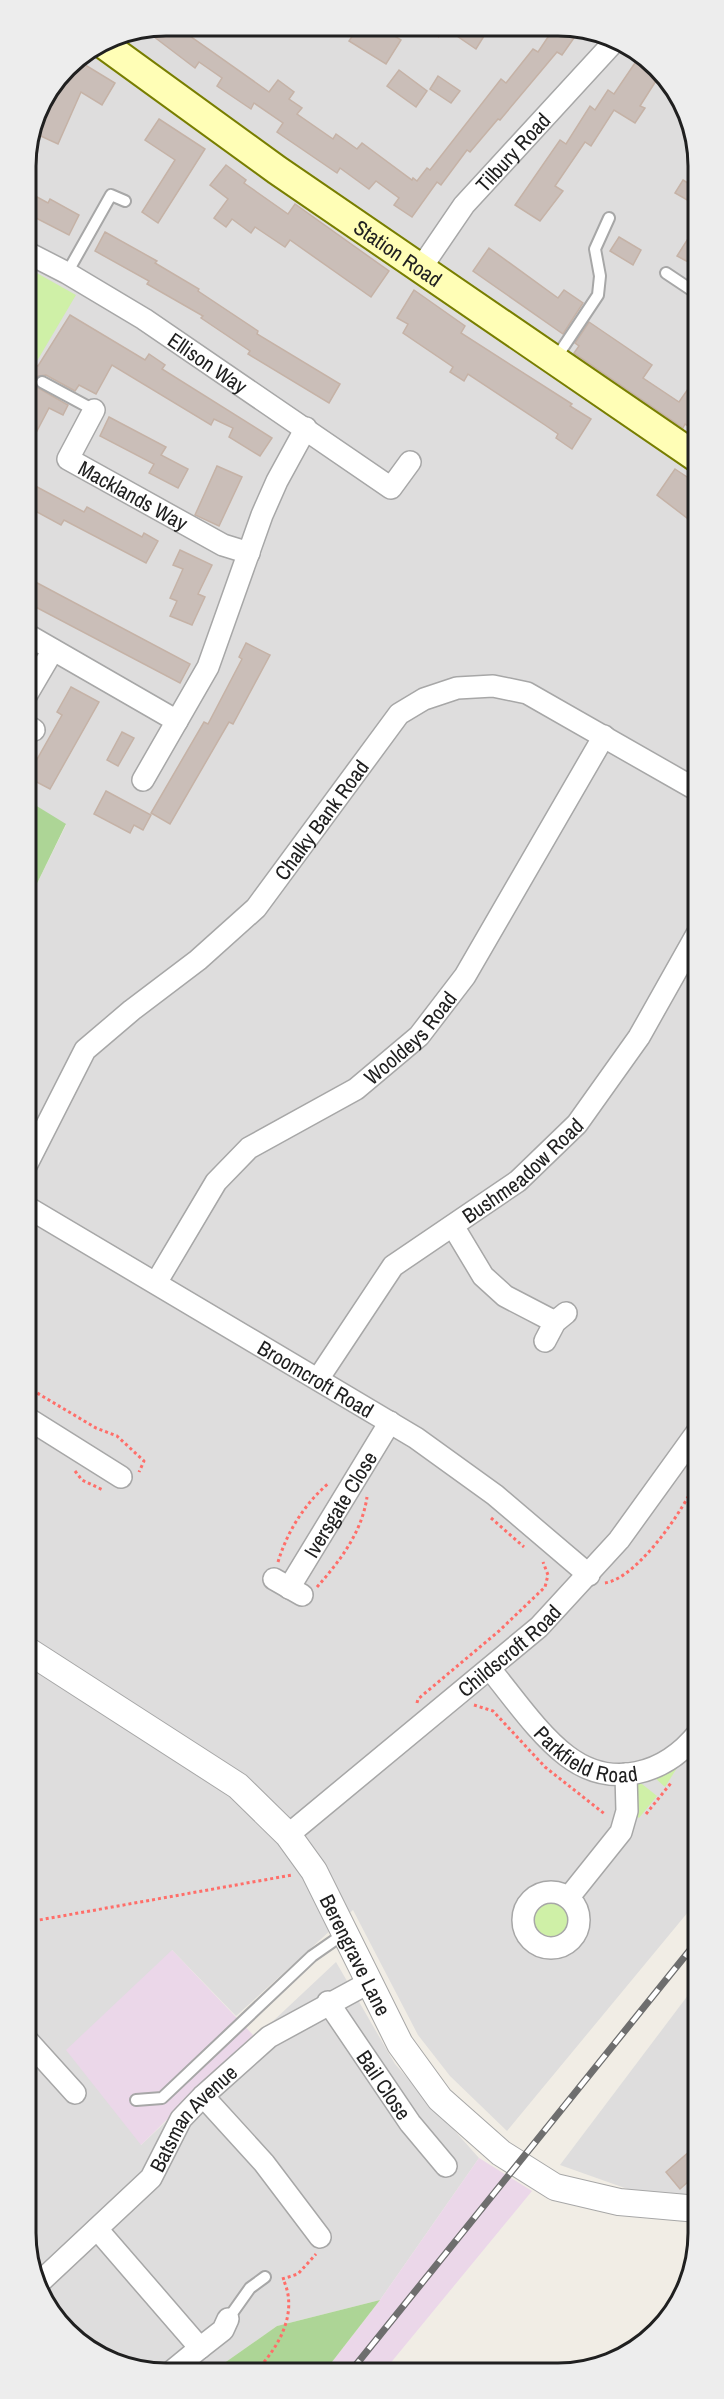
<svg xmlns="http://www.w3.org/2000/svg" width="724" height="2399" font-family="'Archivo Narrow',sans-serif">
	<rect width="100%" height="100%" fill="#f1ede5"/>
	<g fill="#dedddd">
		<path d="M166,26L585,28L657,67L696,139L698,1900L507,2131L450,2076L418,2035L353,1910L236,2016L172,1950L141,2145L336,1962L395,2064L479,2158L380,2300L277,2326L213,2371H139L67,2332L28,2260L27,904L66,825L27,800L26,158L36,112L67,67L113,36Z"/>
		<path d="M698,1982V2199L636,2192L560,2165Z"/>
	</g>
	<g fill="#ebd7e9">
		<path d="M172,1950L253,2035L141,2145L66,2050Z"/>
		<path d="M479,2158L532,2191L384,2371H325L380,2300Z"/>
	</g>
	<g fill="#cff0a7">
		<path d="M26,267L76,295L37,361L26,354Z"/>
		<path d="M680,1763L665,1787L654,1777Z"/>
		<path d="M637,1783L642,1784L657,1796L639,1818L631,1812Z"/>
		<circle cx="551" cy="1920" r="23"/>
	</g>
	<g fill="#add596">
		<path d="M27,800L66,824L27,904Z"/>
		<path d="M380,2300L325,2371H213L277,2326Z"/>
	</g>
	<g fill="#cabeb8" stroke="#c5b2a6" stroke-width="1.5">
		<path d="M166,26H187L183,31L269,92L278,80L294,92L289,99L302,108L297,114L333,139L336,134L357,149L362,143L412,180L413,178L417,181L427,168L430,170L501,79L506,83L533,49L538,52L554,28H581L562,55L557,52L500,120L498,119L470,152L467,150L441,185L437,182L412,217L394,205L399,198L376,181L369,189L340,168L337,173L277,132L283,123L254,103L251,109L217,86L222,78L199,62L195,68L145,30Z"/>
		<path d="M358,27H381L401,40L386,64L349,41Z"/>
		<path d="M463,27L474,28H489L476,49L457,36Z"/>
		<path d="M639,57L657,67L661,73L640,106L645,108L635,123L614,110L591,146L585,142L555,186L563,191L540,221L515,205L560,140L566,144L590,106L595,110L608,90L614,94Z"/>
		<path d="M77,60L115,83L102,105L81,92L58,144L32,132L34,121L36,112L67,67Z"/>
		<path d="M399,70L427,91L416,107L387,86Z"/>
		<path d="M438,76L460,91L451,103L430,89Z"/>
		<path d="M159,119L205,149L158,223L142,212L175,160L145,140Z"/>
		<path d="M226,165L246,180L244,183L288,214L295,204L389,271L371,297L290,240L285,247L255,227L251,233L232,219L226,227L214,218L228,199L210,185Z"/>
		<path d="M683,180L696,188L689,201L675,193Z"/>
		<path d="M26,191L48,203L50,199L79,215L69,235L36,218L26,237Z"/>
		<path d="M696,226V253L690,263L677,256Z"/>
		<path d="M105,232L157,261L155,263L199,289L198,291L258,331L257,334L340,384L329,403L248,354L250,351L201,318L203,316L147,284L149,281L95,251Z"/>
		<path d="M619,237L641,250L633,265L610,251Z"/>
		<path d="M489,248L558,298L564,290L583,303L563,334L473,271Z"/>
		<path d="M414,290L465,326L461,333L572,404L570,406L591,419L572,449L556,438L558,434L545,425L468,374L464,381L450,372L453,367L403,333L408,324L397,318Z"/>
		<path d="M70,315L145,360L149,354L165,365L162,369L272,438L260,456L229,437L233,428L214,419L211,425L112,365L96,394L79,385L75,391L46,375L38,376L35,383L38,388L68,405L63,415L49,408L26,452V360L38,366Z"/>
		<path d="M589,322L652,365L643,378L679,402L688,389L696,394V431L685,424L683,428L574,353L579,346L575,343Z"/>
		<path d="M109,417L166,447L161,455L188,469L178,488L149,473L154,464L100,436Z"/>
		<path d="M217,466L242,477L219,526L195,515Z"/>
		<path d="M675,469L696,483V525L657,495Z"/>
		<path d="M26,481L84,512L87,507L142,537L144,533L158,541L146,563L64,520L61,525L26,506Z"/>
		<path d="M180,550L212,565L198,594L205,597L192,625L170,616L177,601L170,598L183,569L173,565Z"/>
		<path d="M26,577L190,664L180,683L26,602Z"/>
		<path d="M246,643L270,655L233,724L229,722L170,824L151,813L204,722L208,724L242,659L239,657Z"/>
		<path d="M71,687L99,702L50,789L27,777L62,715L57,712Z"/>
		<path d="M122,732L134,738L118,766L107,760Z"/>
		<path d="M106,791L151,815L143,830L134,825L130,833L94,814Z"/>
		<path d="M698,2144V2173L680,2189L666,2172Z"/>
	</g>
	<g fill="none" stroke-linecap="round" stroke-linejoin="round">
		<g stroke="#a7a7a7" stroke-width="14">
			<g id="service">
				<path d="M67,273L111,195L125,201"/>
				<path d="M666,273L696,293"/>
				<path d="M556,358L598,295L600,276L595,249L609,218"/>
				<path d="M42,382L94,410"/>
				<path d="M136,2100L162,2098L312,1956L345,1933"/>
				<path d="M228,2319L250,2288L265,2277"/>
			</g>
		</g>
		<g stroke="#a7a7a7" stroke-width="24">
			<g id="minor">
				<path id="s1" d="M26,252L67,273L144,319L391,488L410,462"/>
				<path id="s2" d="M421,268L464,205L613,43"/>
				<path id="s3" d="M94,410L68,459L223,545L249,553"/>
				<path d="M26,634L177,721"/>
				<path d="M26,696L53,650"/>
				<path d="M26,725L34,730"/>
				<path d="M143,780L208,667L262,515L277,481L306,428"/>
				<path id="s4" d="M27,1164L85,1050L132,1010L198,960L256,908L399,714L424,699L457,688L493,686L527,693L697,790"/>
				<path id="s5" d="M27,1207L416,1438L495,1495L589,1575"/>
				<path d="M453,1226L483,1276L505,1296L555,1322"/>
				<path id="s6" d="M156,1283L216,1182L249,1148L356,1089L419,1036L465,976L604,736"/>
				<path d="M545,1341L555,1322L566,1313"/>
				<path id="s7" d="M318,1379L393,1266L518,1181L577,1124L639,1037L697,934"/>
				<path d="M27,1418L121,1477"/>
				<path d="M274,1579L302,1595"/>
				<path id="s8" d="M289,1588L390,1422"/>
				<path id="s9" d="M490,1669C513,1697 539,1735 567,1756C612,1790 665,1774 698,1733"/>
				<path id="s10" d="M288,1835L539,1627L619,1540L697,1432"/>
				<circle cx="551" cy="1920" r="28"/>
				<path d="M569,1897L621,1832L627,1811L626,1774"/>
				<path id="s11" d="M328,2002L410,2123L446,2166"/>
				<path d="M28,2041L75,2093"/>
				<path d="M203,2096L264,2163L320,2237"/>
				<path d="M97,2229L200,2348L172,2371"/>
				<path id="s12" d="M40,2282L151,2178L181,2119L203,2096L269,2037L370,1982"/>
				<path d="M200,2348L223,2330L228,2319"/>
			</g>
		</g>
		<g stroke="#a7a7a7" stroke-width="28">
			<g id="tertiary">
				<path id="s13" d="M27,1650L238,1786L288,1835L314,1871L400,2044L440,2099L501,2153L555,2187L619,2202L698,2209"/>
			</g>
		</g>
		<g stroke="#787e00" stroke-width="32">
			<g id="secondary">
				<path id="s14" d="M102,43L277,170L696,457"/>
			</g>
		</g>
		<g stroke="#ff6e69" stroke-width="3" stroke-dasharray="3 3" stroke-linecap="butt">
			<path d="M423,27L437,37L446,27"/>
			<path d="M27,1387L96,1428L117,1436L144,1461L139,1472"/>
			<path d="M75,1471L82,1480L103,1490"/>
			<path d="M491,1518L524,1547"/>
			<path d="M278,1562C287,1532 305,1503 329,1483"/>
			<path d="M605,1583C638,1578 685,1508 697,1479"/>
			<path d="M317,1587C340,1561 362,1532 367,1497"/>
			<path d="M417,1703L418,1699L499,1631L545,1587L548,1575L543,1562"/>
			<path d="M474,1705L493,1711L545,1767L606,1815"/>
			<path d="M646,1814L671,1783"/>
			<path d="M556,1885C521,1885 503,1920 528,1947C561,1969 592,1943 584,1907"/>
			<path d="M28,1922L292,1875"/>
			<path d="M282,2279L298,2274L316,2254"/>
			<path d="M256,2371C279,2347 299,2312 283,2279"/>
		</g>
		<use href="#service" stroke="#fff" stroke-width="10"/>
		<use href="#minor" stroke="#fff" stroke-width="21"/>
		<use href="#tertiary" stroke="#fff" stroke-width="26"/>
		<use href="#secondary" stroke="#fffeb6" stroke-width="28"/>
		<g stroke="#6e6e6e" stroke-width="7">
			<path id="rail" d="M351,2371L698,1940"/>
		</g>
		<use href="#rail" stroke="#fff" stroke-width="4.5" stroke-dasharray="14" stroke-linecap="butt"/>
	</g>
	<g text-anchor="middle" dominant-baseline="central" stroke-width="5" stroke-linejoin="round" paint-order="stroke">
		<g font-size="21" fill="#202020" stroke="#fff">
			<text stroke="none"><textPath href="#s2" startOffset="148">Tilbury Road</textPath></text>
			<text stroke="none"><textPath href="#s14" startOffset="363">Station Road</textPath></text>
			<text stroke="none"><textPath href="#s1" startOffset="213">Ellison Way</textPath></text>
			<text stroke="none"><textPath href="#s3" startOffset="130">Macklands Way</textPath></text>
			<text stroke="none"><textPath href="#s4" startOffset="460">Chalky Bank Road</textPath></text>
			<text stroke="none"><textPath href="#s6" startOffset="362">Wooldeys Road</textPath></text>
			<text stroke="none"><textPath href="#s7" startOffset="297">Bushmeadow Road</textPath></text>
			<text stroke="none"><textPath href="#s5" startOffset="336">Broomcroft Road</textPath></text>
			<text stroke="none"><textPath href="#s8" startOffset="98">Iversgate Close</textPath></text>
			<text stroke="none"><textPath href="#s10" startOffset="288">Childscroft Road</textPath></text>
			<text stroke="none"><textPath href="#s9" startOffset="134">Parkfield Road</textPath></text>
			<text stroke="none"><textPath href="#s13" startOffset="459">Berengrave Lane</textPath></text>
			<text stroke="none"><textPath href="#s11" startOffset="100">Bail Close</textPath></text>
			<text stroke="none"><textPath href="#s12" startOffset="226">Batsman Avenue</textPath></text>
		</g>
	</g>
	<path d="M0 0H724V2399H0ZM166 36H558A130 130 0 0 1 688 166V2233A130 130 0 0 1 558 2363H166A130 130 0 0 1 36 2233V166A130 130 0 0 1 166 36Z" fill="#ededed" fill-rule="evenodd"/>
	<path fill="none" stroke="#202020" stroke-width="3" d="M166 36H558A130 130 0 0 1 688 166V2233A130 130 0 0 1 558 2363H166A130 130 0 0 1 36 2233V166A130 130 0 0 1 166 36Z"/>
</svg>
